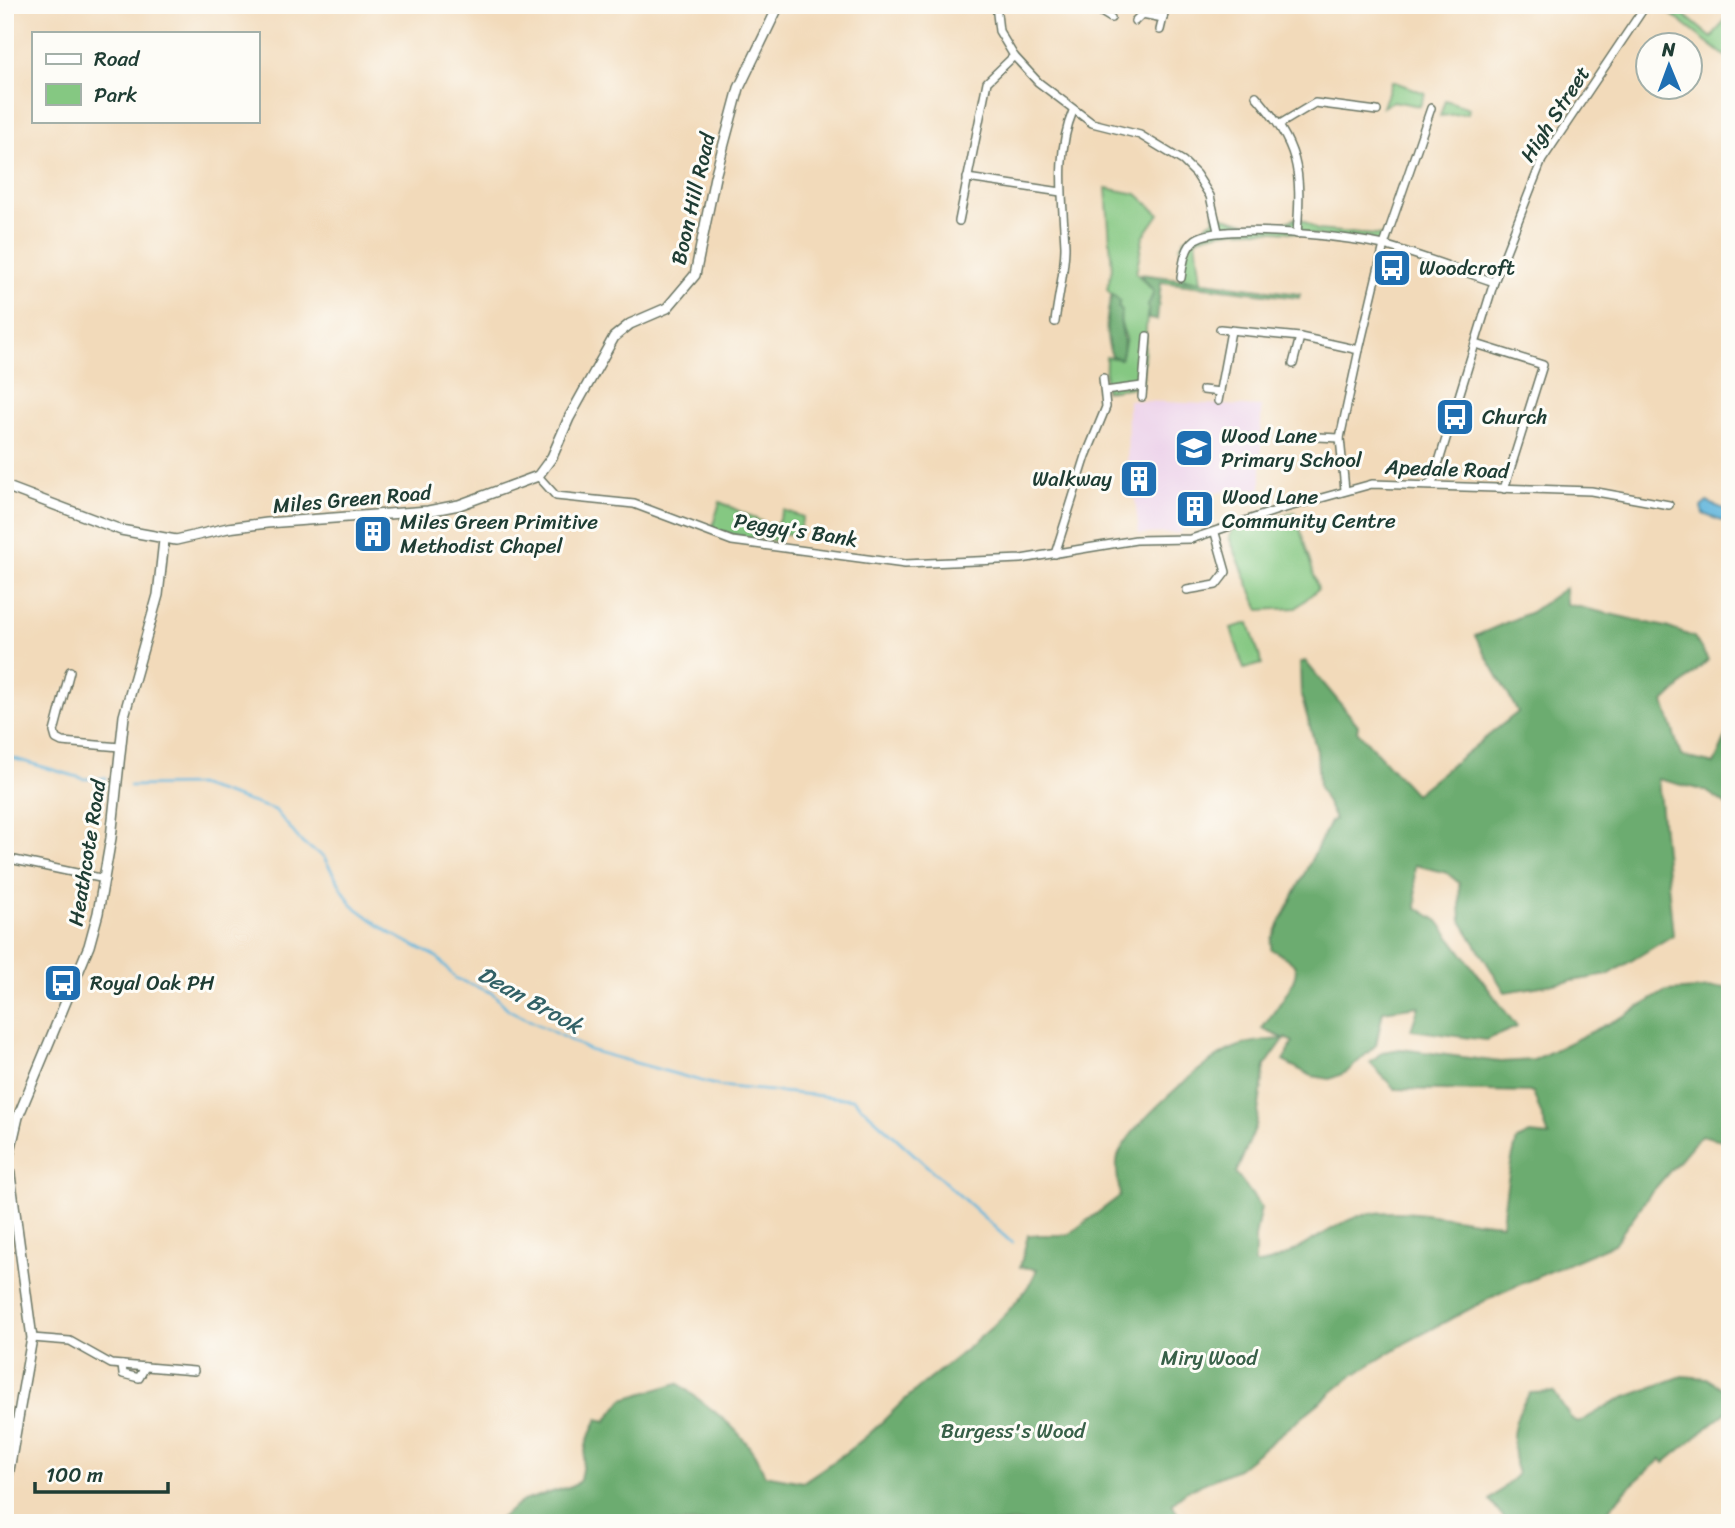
<svg xmlns="http://www.w3.org/2000/svg" width="1735" height="1528" font-family="Sriracha,sans-serif">
	<rect width="100%" height="100%" fill="#fdfcf7"/>
	<filter id="ink" filterUnits="userSpaceOnUse"><feTurbulence type="fractalNoise" baseFrequency=".0143" numOctaves="2"/><feDisplacementMap in="SourceGraphic" scale="14" xChannelSelector="R" yChannelSelector="G"/><feConvolveMatrix kernelMatrix="1 2 1 2 8 2 1 2 1" color-interpolation-filters="sRGB"/></filter>
	<filter id="wash" filterUnits="userSpaceOnUse"><feTurbulence type="fractalNoise" baseFrequency=".00686" numOctaves="4" result="noise"/><feDisplacementMap in="SourceGraphic" scale="28" xChannelSelector="R" yChannelSelector="G"/><feGaussianBlur stdDeviation="1.57" result="paint"/><feColorMatrix in="noise" values="0 0 0 0 0 0 0 0 0 0 0 0 0 0 0 0 0 1.4 0 .05"/><feComposite in="paint" operator="in"/></filter>
	<g filter="url(#wash)">
		<rect width="100%" height="100%" fill="#f2daba"/>
		<path fill="#ecd1ea" d="M1128,400L1261,407V489L1181,495V533L1139,534L1135,498L1127,497Z"/>
		<g fill="#85c882" stroke="#52825b" stroke-width="2">
			<path d="M1659,5H1672L1712,38L1730,12V60Z"/>
			<path d="M1392,81L1425,93L1420,106L1393,101L1383,107Z"/>
			<path d="M1445,100L1469,108L1468,113L1440,116Z"/>
			<path d="M1106,188L1137,194L1159,214L1143,237L1136,273L1154,292L1147,315L1142,386L1105,391L1106,357L1121,359L1126,338L1119,318L1122,311L1107,289L1112,269Z"/>
			<path d="M1214,214C1243,223 1270,232 1298,217L1317,230L1387,236L1384,245C1328,238 1248,219 1196,239L1201,281L1181,278L1187,250L1180,247L1185,239L1215,219Z"/>
			<path d="M720,502L775,528L783,510L803,517L798,534H775V541C753,538 734,537 712,528Z"/>
			<path d="M1295,512L1318,589L1296,608L1259,610L1229,537L1233,529Z"/>
			<path d="M1249,623L1262,664L1244,669L1231,628Z"/>
		</g>
		<g fill="#6cac70" stroke="#467452" stroke-width="2">
			<path d="M1140,274L1300,294L1299,298L1161,282L1157,320L1148,319V305L1154,292Z"/>
			<path d="M1112,294L1120,301L1118,307L1122,311C1116,327 1129,335 1121,359L1112,356C1104,337 1106,314 1112,294Z"/>
			<path d="M1565,588L1566,604L1666,627L1694,637L1708,660L1664,702L1681,756L1714,764L1727,735H1730V807L1706,791L1658,779L1673,935L1608,975L1505,992L1461,921L1459,883L1447,873L1415,865C1412,881 1418,892 1416,907L1438,921L1517,1027L1486,1040L1411,1030L1419,1006L1383,1011L1376,1045L1347,1072L1330,1079L1312,1076L1283,1061L1293,1042L1285,1038L1265,1066L1256,1126L1236,1173L1261,1207L1255,1237V1264C1284,1266 1334,1220 1367,1214C1413,1207 1457,1221 1502,1224C1505,1196 1509,1167 1517,1140L1530,1134L1549,1136L1533,1092L1395,1089L1370,1063L1382,1052L1401,1049L1500,1062L1534,1060L1624,1016L1666,991L1730,987V1142L1701,1135L1650,1194L1614,1244L1500,1293L1407,1342L1352,1376L1238,1469L1188,1490L1172,1503L1182,1523H494L523,1501L575,1485L580,1480L587,1441L598,1419L606,1421L623,1399L678,1383C714,1413 746,1429 765,1475L803,1482C825,1467 849,1452 869,1434C885,1420 899,1404 916,1390C950,1361 1022,1311 1037,1269L1020,1267L1028,1235H1068L1120,1196C1119,1184 1114,1165 1119,1154C1131,1125 1203,1061 1232,1049C1249,1041 1267,1040 1285,1039L1262,1029C1270,1016 1304,976 1294,965C1289,958 1278,953 1271,949L1272,939L1330,822L1335,819L1319,787L1317,751L1301,695L1300,663L1305,661L1358,725L1357,731L1415,794L1518,712L1475,636L1531,612Z"/>
			<path d="M1682,1376L1706,1378L1730,1393V1409L1664,1463L1661,1459L1628,1488L1597,1523H1508L1490,1500L1517,1475C1511,1442 1509,1422 1530,1393L1554,1392L1571,1418L1578,1423L1616,1401Z"/>
		</g>
		<path fill="#60b5dc" stroke="#407988" stroke-width="2" d="M1707,502L1729,511L1727,520L1721,521L1703,514L1701,507Z"/>
		<g fill="none" stroke-linecap="round" stroke-linejoin="round">
			<g stroke="#60b5dc" stroke-width="2.5">
				<path d="M5,756L85,779L106,778"/>
				<path d="M130,786L198,785L275,810L303,844L323,856L352,905L390,933L438,958L455,978L492,993L509,1010L589,1050L719,1086L853,1099L1012,1243"/>
			</g>
		</g>
	</g>
	<g filter="url(#ink)">
		<g fill="none" stroke-linecap="round" stroke-linejoin="round">
			<g stroke="#697463" stroke-width="10">
				<g id="minor">
					<path d="M996,5L999,31L1014,56L1038,82L1092,123L1140,135L1183,161L1196,174L1210,196L1218,231"/>
					<path d="M1090,5L1111,18"/>
					<path d="M1135,21L1142,14L1163,18"/>
					<path d="M1160,30L1166,5"/>
					<path d="M1256,96C1299,146 1302,168 1297,234"/>
					<path d="M1280,124L1315,103L1377,111"/>
					<path d="M967,178L1061,192"/>
					<path d="M959,221L987,82L1014,56"/>
					<path d="M1181,278C1183,265 1184,248 1196,239C1220,222 1356,237 1387,246C1423,256 1458,270 1494,282"/>
					<path d="M1055,322C1058,297 1065,270 1065,246C1063,200 1055,154 1073,111"/>
					<path d="M1220,329L1300,337L1359,350"/>
					<path d="M1476,344L1543,365L1504,489"/>
					<path d="M1293,364L1300,337"/>
					<path d="M1203,390L1220,392"/>
					<path d="M1105,391L1142,386"/>
					<path d="M1142,397L1147,336"/>
					<path d="M1218,401L1231,331"/>
					<path d="M1295,436L1340,438"/>
					<path d="M538,476L556,496L634,504L732,541L905,564L1021,559L1136,540L1191,539L1278,510L1372,484L1591,491L1669,505"/>
					<path d="M1427,485L1433,481L1494,282L1542,160L1646,5"/>
					<path d="M1345,490L1340,438L1359,350L1384,245L1431,108"/>
					<path d="M1055,554L1086,456L1106,407L1103,378"/>
					<path d="M1187,590L1216,585L1226,572L1215,533"/>
					<path d="M70,671L54,732L56,739L62,742L120,747"/>
					<path d="M5,858L105,879"/>
					<path d="M32,1338L70,1341L111,1364L194,1371"/>
					<path d="M122,1365L123,1374L139,1378L145,1367"/>
				</g>
			</g>
			<g stroke="#697463" stroke-width="12">
				<g id="tertiary">
					<path d="M5,486L121,530L176,540L228,528L267,523L428,511L459,505L538,476L552,457L569,418L614,337L630,324L667,308L695,275L715,177L739,88L779,5"/>
					<path d="M5,1493L32,1338L8,1160L18,1117L89,946L98,913L111,838L124,716L158,595L164,540"/>
				</g>
			</g>
			<use href="#minor" stroke="#fff" stroke-width="7"/>
			<use href="#tertiary" stroke="#fff" stroke-width="9"/>
		</g>
	</g>
	<defs>
		<g id="bus-square" transform="scale(2.0125)"><rect x="-9" y="-9" width="18" height="18" rx="4" fill="#1f6fb2" stroke="#fdfcf7"/><path d="M-5-6H5V4H4V6H2V4H-2V6H-4V4H-5ZM-3.5-4V0h7V-4ZM-3.5 1.2v1.5H-2V1.2ZM2 1.2v1.5H3.5V1.2Z" fill="#fff"/></g>
		<g id="school-square" transform="scale(2.0125)"><rect x="-9" y="-9" width="18" height="18" rx="4" fill="#1f6fb2" stroke="#fdfcf7"/><path d="M0-5L7-2L0 1L-7-2ZM-4 1L0 2.5L4 1V4Q0 6-4 4Z" fill="#fff"/></g>
		<g id="building-square" transform="scale(2.0125)"><rect x="-9" y="-9" width="18" height="18" rx="4" fill="#1f6fb2" stroke="#fdfcf7"/><path d="M-4-6H4V6H1V3H-1V6H-4ZM-2.5-4.3h1.7v1.8h-1.7ZM.8-4.3h1.7v1.8H.8ZM-2.5-1h1.7V.8h-1.7ZM.8-1h1.7V.8H.8Z" fill="#fff"/></g>
	</defs>
	<g fill-rule="evenodd">
		<use href="#bus-square" x="1392" y="268"/>
		<use href="#bus-square" x="1455" y="417"/>
		<use href="#school-square" x="1194" y="448"/>
		<use href="#building-square" x="1139" y="479"/>
		<use href="#building-square" x="1195" y="509"/>
		<use href="#building-square" x="373" y="534"/>
		<use href="#bus-square" x="63" y="983"/>
	</g>
	<g text-anchor="middle" dominant-baseline="central" stroke-width="6" stroke-linejoin="round" paint-order="stroke">
		<g font-size="21" fill="#1f3d34" stroke="#fdfcf7">
			<text transform="translate(1555 114) rotate(-57)">High Street</text>
			<text transform="translate(693 199) rotate(-77)">Boon Hill Road</text>
			<text transform="translate(1447 469) rotate(2)">Apedale Road</text>
			<text transform="translate(352 499) rotate(-5)">Miles Green Road</text>
			<text transform="translate(796 530) rotate(9)">Peggy's Bank</text>
			<text transform="translate(87 853) rotate(-81)">Heathcote Road</text>
		</g>
		<g font-size="21" fill="#1f3d34" stroke="#fdfcf7" text-anchor="start">
			<text x="1419" y="268">Woodcroft</text>
			<text x="1482" y="417">Church</text>
			<text x="1221" y="436">Wood Lane<tspan x="1221" dy="24">Primary School</tspan></text>
			<text x="1112" y="479" text-anchor="end">Walkway</text>
			<text x="1222" y="497">Wood Lane<tspan x="1222" dy="24">Community Centre</tspan></text>
			<text x="400" y="522">Miles Green Primitive<tspan x="400" dy="24">Methodist Chapel</tspan></text>
			<text x="90" y="983">Royal Oak PH</text>
		</g>
		<g font-size="21" fill="#386048" stroke="#fdfcf7">
			<text x="1209" y="1358">Miry Wood</text>
			<text x="1013" y="1431">Burgess's Wood</text>
		</g>
		<g font-size="23" font-style="italic" fill="#326166" stroke="#fdfcf7">
			<text transform="translate(530 1000) rotate(29)">Dean Brook</text>
		</g>
	</g>
	<rect width="1735" height="1528" fill="none" stroke="#fdfcf7" stroke-width="28"/>
	<rect x="32" y="32" width="228" height="91" fill="#fdfcf7" stroke="#a4b0a9" stroke-width="2"/>
	<rect x="46" y="54" width="35" height="10" fill="#ffffff" stroke="#a4b0a9" stroke-width="2"/>
	<text x="94" y="66" font-size="21" fill="#1f3d34">Road</text>
	<rect x="46" y="84" width="35" height="21" fill="#85c882" stroke="#a4b0a9" stroke-width="2"/>
	<text x="94" y="102" font-size="21" fill="#1f3d34">Park</text>
	<g transform="translate(1669 66) rotate(359)"><circle r="33" fill="#fdfcf7" stroke="#a4b0a9" stroke-width="2"/>
	<path d="M0-5L12 26L0 18L-12 26Z" fill="#1f6fb2"/>
	<text y="-10" font-size="19" font-weight="bold" text-anchor="middle" fill="#1f3d34">N</text>
	</g>
	<path d="M35 1482v10h133v-10" fill="none" stroke="#1f3d34" stroke-width="3.5"/>
	<text x="46" y="1482" font-size="21" fill="#1f3d34" stroke="#fdfcf7" stroke-width="5" paint-order="stroke">100 m</text>
</svg>
